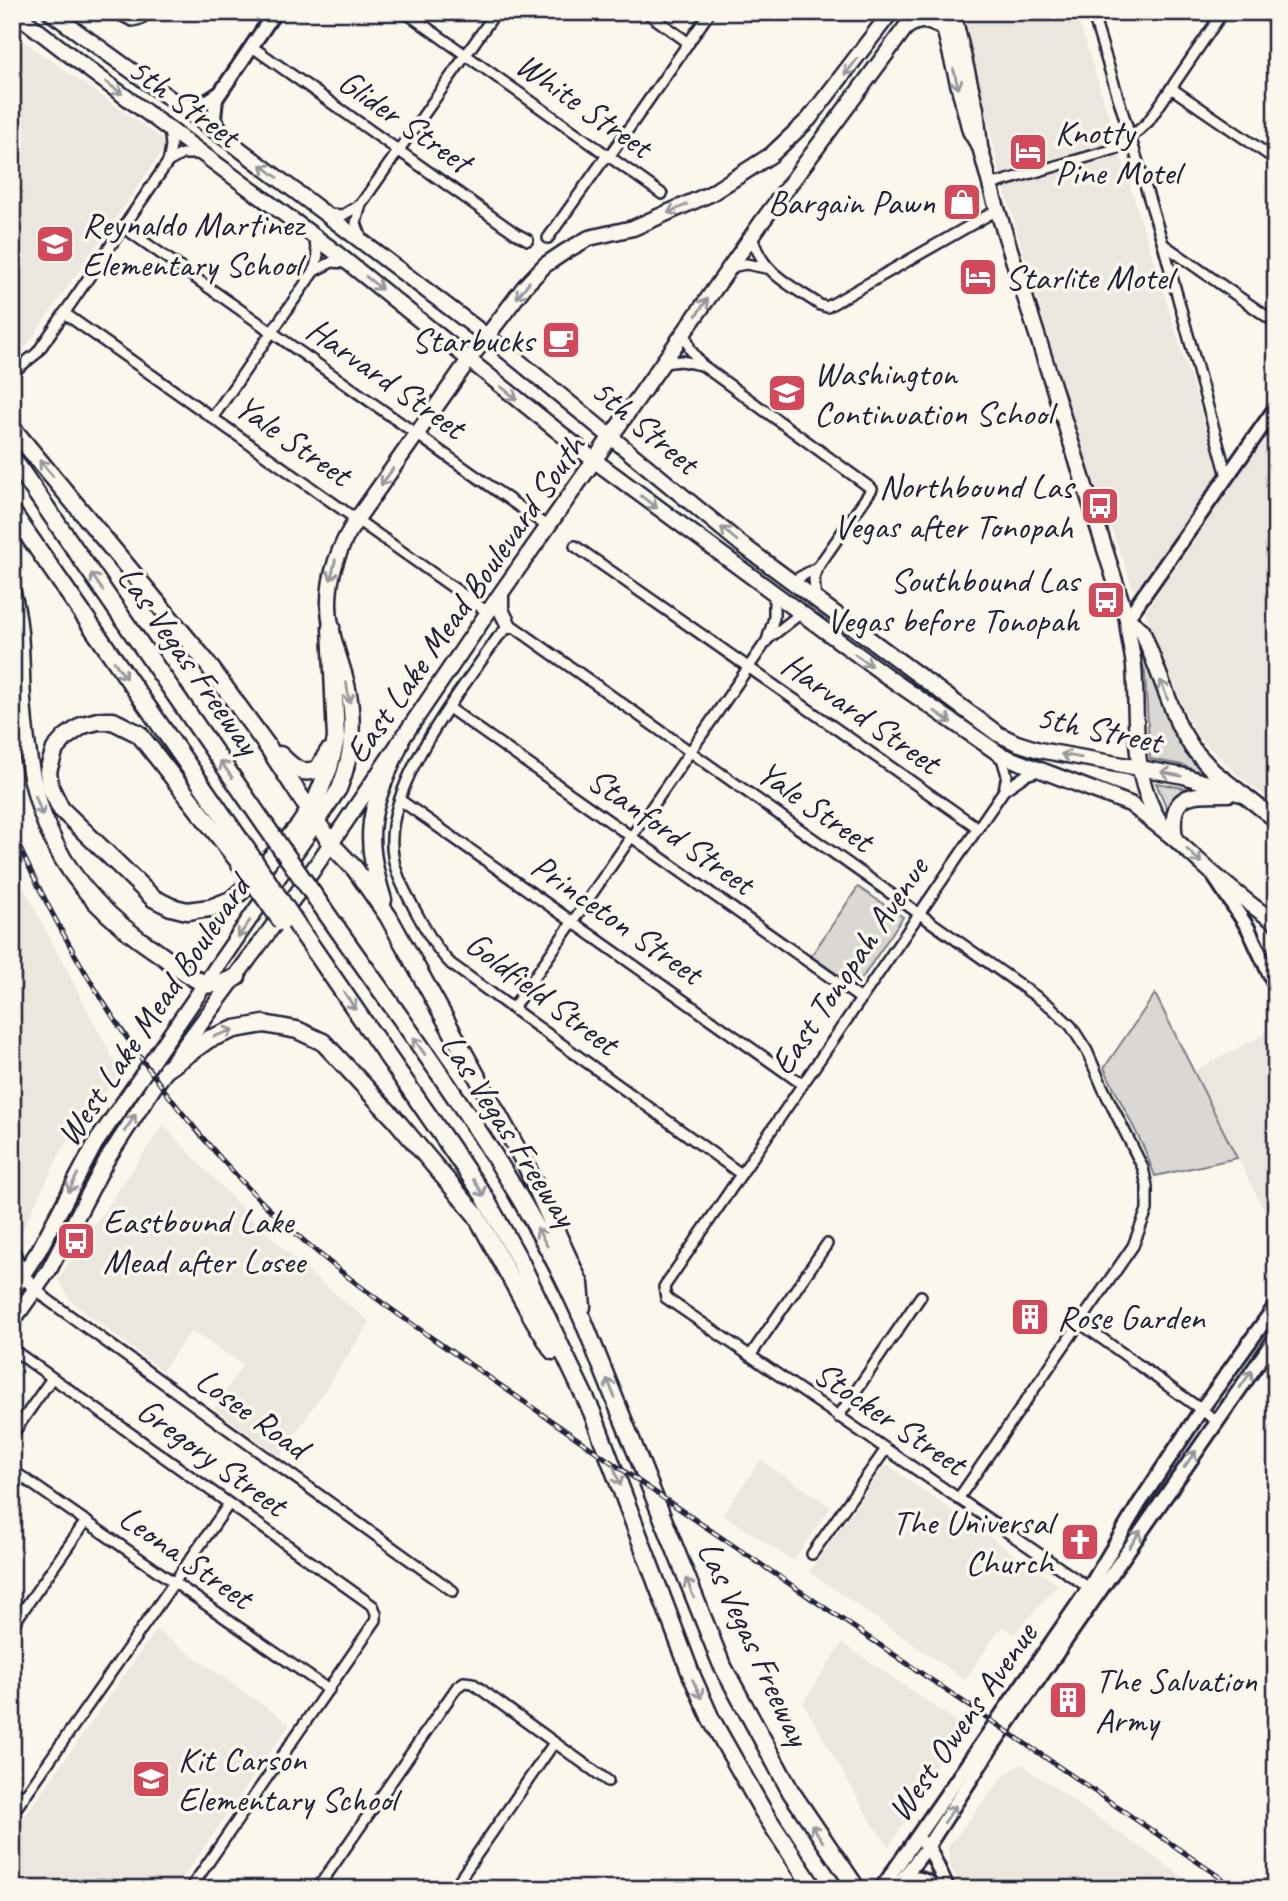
<svg xmlns="http://www.w3.org/2000/svg" width="1288" height="1901" font-family="Caveat,sans-serif">
	<rect width="100%" height="100%" fill="#fbf7ec"/>
	<filter id="ink" filterUnits="userSpaceOnUse"><feTurbulence type="fractalNoise" baseFrequency=".0143" numOctaves="2"/><feDisplacementMap in="SourceGraphic" scale="14" xChannelSelector="R" yChannelSelector="G"/><feConvolveMatrix kernelMatrix="1 2 1 2 8 2 1 2 1" color-interpolation-filters="sRGB"/></filter>
	<g filter="url(#ink)">
		<g fill="#ebe7df">
			<path d="M962,12H1076L1220,474L1134,591L1081,446L1001,177Z"/>
			<path d="M12,33L168,143L23,351L12,344Z"/>
			<path d="M1266,436L1276,442V804L1239,776L1199,738L1187,716L1145,612Z"/>
			<path d="M12,865L120,1072L63,1148L18,1238L12,1236Z"/>
			<path d="M1276,1028V1234L1194,1071Z"/>
			<path d="M163,1125L257,1224L312,1275L370,1322L280,1457L214,1408L243,1364L191,1331L162,1371L71,1301L58,1279Z"/>
			<path d="M761,1460L831,1507L793,1561L723,1514Z"/>
			<path d="M889,1466L1058,1585L1014,1634L1002,1626L965,1680L809,1572L884,1467Z"/>
			<path d="M156,1630L290,1724L175,1889H12V1835Z"/>
			<path d="M842,1643L959,1723L912,1811L889,1847L875,1828L803,1703Z"/>
			<path d="M1021,1764L1154,1857L1200,1889H961L950,1865L948,1847L1002,1778Z"/>
		</g>
		<g fill="#dbd8d3" stroke="#7e7d87" stroke-width="2">
			<path d="M1134,635L1167,711L1206,772V775L1182,765L1150,759L1145,673Z"/>
			<path d="M1156,783L1190,789L1168,811Z"/>
			<path d="M858,887L903,917L856,987L811,956Z"/>
			<path d="M1155,994L1237,1158L1155,1176L1144,1148L1104,1068Z"/>
		</g>
		<g fill="none" stroke-linecap="round" stroke-linejoin="round">
			<g stroke="#22223b" stroke-width="14">
				<g id="street">
					<path d="M114,12L132,21L141,19L146,12"/>
					<path d="M405,12L662,194"/>
					<path d="M646,12L689,43"/>
					<path d="M1092,12L1163,244L1227,476"/>
					<path d="M251,46L515,233L528,240"/>
					<path d="M1171,88L1276,160"/>
					<path d="M609,157L710,12"/>
					<path d="M168,162L182,154H199"/>
					<path d="M990,185L1119,148L1148,122L1223,12"/>
					<path d="M328,214L343,215L360,205"/>
					<path d="M123,227L548,527"/>
					<path d="M752,236C762,274 789,284 820,305L827,307L997,210"/>
					<path d="M548,238L607,155"/>
					<path d="M362,239L356,223L361,204L496,12"/>
					<path d="M1163,244L1276,323"/>
					<path d="M731,267L746,264L766,268"/>
					<path d="M314,271L332,262L345,263"/>
					<path d="M64,313L489,613"/>
					<path d="M685,332L690,349L702,365L872,489L818,567L814,579L816,601"/>
					<path d="M663,363L681,361L702,365"/>
					<path d="M17,369L37,353L168,162C171,150 173,140 167,128"/>
					<path d="M213,417L314,271L318,255L314,239"/>
					<path d="M575,546L978,828"/>
					<path d="M791,582L818,567"/>
					<path d="M768,637L774,618V595"/>
					<path d="M449,708L861,999"/>
					<path d="M1001,755L1007,775L1004,790"/>
					<path d="M1039,771L1026,775L1004,790L664,1287L666,1298L1089,1588"/>
					<path d="M400,800L802,1084"/>
					<path d="M513,1008L768,639L800,614"/>
					<path d="M741,1174L451,964C435,948 426,930 415,910C406,893 396,876 393,856C381,788 461,691 498,637L509,626L514,627L1051,1007L1071,1026L1087,1051L1103,1088L1143,1168L1147,1186V1210L1133,1246L958,1499"/>
					<path d="M35,1288L48,1300L453,1591"/>
					<path d="M1080,1323L1217,1421"/>
					<path d="M12,1349L373,1606L376,1613V1620L190,1889"/>
					<path d="M750,1356L827,1244"/>
					<path d="M838,1417L921,1296"/>
					<path d="M12,1435L52,1378"/>
					<path d="M12,1470L329,1690"/>
					<path d="M812,1554L886,1449"/>
					<path d="M12,1626L86,1521"/>
					<path d="M12,1789L24,1797"/>
					<path d="M12,1814L229,1504"/>
					<path d="M317,1889L457,1687L464,1682L472,1683L608,1781"/>
					<path d="M453,1889L554,1743"/>
				</g>
			</g>
			<g stroke="#22223b" stroke-width="18">
				<g id="secondary">
					<path d="M177,101C195,108 203,105 218,94"/>
					<path d="M223,134L214,118L216,99L275,12"/>
					<path d="M1127,619L1276,407"/>
					<path d="M1215,878L1248,928L1276,988"/>
					<path d="M12,1251L23,1276"/>
					<path d="M12,1271L23,1276L35,1288"/>
					<path d="M924,1843L928,1846L948,1889"/>
					<path d="M900,1882C916,1875 924,1878 938,1889"/>
					<path d="M881,1889L1089,1588L1139,1504L1201,1410L1276,1305"/>
					<path d="M895,1889L928,1846L993,1745L1276,1337"/>
				</g>
			</g>
			<g stroke="#22223b" stroke-width="19">
				<g id="primary">
					<path d="M14,12L92,72L330,248L595,461L888,677L1001,755L1130,804L1175,839"/>
					<path d="M50,12L229,141L504,349L741,544L998,734L1017,743L1039,750L1184,776L1244,795"/>
					<path d="M940,12L970,131L979,146"/>
					<path d="M953,12L976,109L980,147L994,199L1127,619C1128,635 1132,650 1134,666C1138,717 1130,776 1160,822C1167,833 1179,843 1189,852C1217,878 1245,901 1276,923"/>
					<path d="M907,27C921,17 931,21 944,29"/>
					<path d="M501,595V610L509,626"/>
					<path d="M1127,619L1142,630L1179,726L1193,749L1213,771L1276,820"/>
					<path d="M1175,839C1168,792 1190,794 1229,794"/>
					<path d="M12,1291L39,1250L95,1144L339,789C352,757 355,723 348,689C344,668 334,647 331,626C324,587 335,552 357,519L468,361L525,286L545,265L566,251L589,238L633,228L710,194L771,155L809,119L891,12"/>
					<path d="M12,1322L49,1270L106,1161L154,1087L296,895L501,593L761,223L917,12"/>
				</g>
			</g>
			<g stroke="#22223b" stroke-width="21">
				<g id="highway">
					<path d="M12,428L204,659L268,747L332,845L355,869L388,916L526,1165L580,1284L582,1307"/>
					<path d="M12,458L265,825"/>
					<path d="M12,512L247,850"/>
					<path d="M12,593C22,628 20,664 22,700C30,815 57,886 157,952C167,959 196,982 206,984C216,986 228,981 237,977"/>
					<path d="M280,755C292,767 301,776 318,769L328,752"/>
					<path d="M239,862L139,734L113,721H98L83,725L66,737L55,749L48,771L50,787L61,809L153,898L171,907L187,911L210,908L231,900L244,889L299,826L315,802L329,768L336,739L331,627"/>
					<path d="M383,900C361,828 371,810 400,743"/>
					<path d="M320,904C413,1038 517,1170 583,1320L721,1663L791,1792L857,1889"/>
					<path d="M301,931L484,1196L520,1261L592,1412L691,1674L711,1719L763,1811L814,1889"/>
					<path d="M167,1069L209,1039L235,1029L264,1024L297,1030L323,1042L395,1119L476,1215L531,1315L553,1351"/>
				</g>
			</g>
			<use href="#street" stroke="#fbf7ec" stroke-width="9"/>
			<use href="#secondary" stroke="#fbf7ec" stroke-width="12"/>
			<use href="#primary" stroke="#fbf7ec" stroke-width="14"/>
			<use href="#highway" stroke="#fbf7ec" stroke-width="16"/>
			<g stroke="#22223b" stroke-width="5">
				<path id="rail" d="M12,831C75,970 156,1097 265,1205C332,1271 410,1323 487,1376C566,1431 645,1486 725,1540C896,1655 1067,1772 1237,1889"/>
			</g>
			<use href="#rail" stroke="#fbf7ec" stroke-width="2.5" stroke-dasharray="8" stroke-linecap="butt"/>
			<g stroke="#22223b" stroke-width="21" stroke-linecap="butt">
				<g id="highway-bridge">
					<path d="M265,825L320,904"/>
					<path d="M247,850L301,931"/>
					<path d="M239,862L282,922"/>
				</g>
			</g>
			<use href="#highway-bridge" stroke="#fbf7ec" stroke-width="16"/>
		</g>
		<defs><path id="oneway-shaft" d="M-6 0H5M1.5-3L5.5 0L1.5 3" fill="none" stroke-width="1.6" stroke-linecap="round" stroke-linejoin="round" transform="scale(1.75)"/></defs>
		<g stroke="#99979c">
			<use href="#oneway-shaft" transform="translate(851 67) rotate(128)"/>
			<use href="#oneway-shaft" transform="translate(956 79) rotate(76)"/>
			<use href="#oneway-shaft" transform="translate(114 88) rotate(36)"/>
			<use href="#oneway-shaft" transform="translate(269 171) rotate(-143)"/>
			<use href="#oneway-shaft" transform="translate(677 209) rotate(156)"/>
			<use href="#oneway-shaft" transform="translate(374 283) rotate(39)"/>
			<use href="#oneway-shaft" transform="translate(523 290) rotate(128)"/>
			<use href="#oneway-shaft" transform="translate(702 307) rotate(-55)"/>
			<use href="#oneway-shaft" transform="translate(509 393) rotate(39)"/>
			<use href="#oneway-shaft" transform="translate(46 468) rotate(-130)"/>
			<use href="#oneway-shaft" transform="translate(387 477) rotate(125)"/>
			<use href="#oneway-shaft" transform="translate(649 502) rotate(37)"/>
			<use href="#oneway-shaft" transform="translate(729 534) rotate(-140)"/>
			<use href="#oneway-shaft" transform="translate(333 570) rotate(103)"/>
			<use href="#oneway-shaft" transform="translate(97 582) rotate(-124)"/>
			<use href="#oneway-shaft" transform="translate(863 660) rotate(36)"/>
			<use href="#oneway-shaft" transform="translate(120 670) rotate(55)"/>
			<use href="#oneway-shaft" transform="translate(1164 690) rotate(-111)"/>
			<use href="#oneway-shaft" transform="translate(348 693) rotate(81)"/>
			<use href="#oneway-shaft" transform="translate(943 717) rotate(35)"/>
			<use href="#oneway-shaft" transform="translate(1071 756) rotate(-170)"/>
			<use href="#oneway-shaft" transform="translate(226 769) rotate(-125)"/>
			<use href="#oneway-shaft" transform="translate(1171 774) rotate(-169)"/>
			<use href="#oneway-shaft" transform="translate(39 806) rotate(70)"/>
			<use href="#oneway-shaft" transform="translate(1194 856) rotate(44)"/>
			<use href="#oneway-shaft" transform="translate(244 929) rotate(125)"/>
			<use href="#oneway-shaft" transform="translate(350 1001) rotate(55)"/>
			<use href="#oneway-shaft" transform="translate(224 1033) rotate(-20)"/>
			<use href="#oneway-shaft" transform="translate(419 1046) rotate(-125)"/>
			<use href="#oneway-shaft" transform="translate(130 1123) rotate(-57)"/>
			<use href="#oneway-shaft" transform="translate(73 1183) rotate(117)"/>
			<use href="#oneway-shaft" transform="translate(479 1188) rotate(56)"/>
			<use href="#oneway-shaft" transform="translate(542 1237) rotate(-120)"/>
			<use href="#oneway-shaft" transform="translate(1246 1379) rotate(-55)"/>
			<use href="#oneway-shaft" transform="translate(611 1388) rotate(-112)"/>
			<use href="#oneway-shaft" transform="translate(1190 1459) rotate(-55)"/>
			<use href="#oneway-shaft" transform="translate(617 1476) rotate(70)"/>
			<use href="#oneway-shaft" transform="translate(1135 1539) rotate(-56)"/>
			<use href="#oneway-shaft" transform="translate(690 1588) rotate(-111)"/>
			<use href="#oneway-shaft" transform="translate(697 1689) rotate(65)"/>
			<use href="#oneway-shaft" transform="translate(950 1814) rotate(-57)"/>
			<use href="#oneway-shaft" transform="translate(817 1833) rotate(-124)"/>
		</g>
	</g>
	<defs>
		<g id="hotel-square" transform="scale(2.0125)"><rect x="-9" y="-9" width="18" height="18" rx="4" fill="#d1495b" stroke="#fbf7ec"/><path d="M-6-4.5h1.5V1H6V5H4.5V3h-9V5H-6ZM-4 0a1.8 1.8 0 1 1 3.6 0ZM.5 0V-2.5h3Q6-2.5 6 0Z" fill="#fff"/></g>
		<g id="shop-square" transform="scale(2.0125)"><rect x="-9" y="-9" width="18" height="18" rx="4" fill="#d1495b" stroke="#fbf7ec"/><path d="M-5-2.5h2.3a2.7 3.5 0 0 1 5.4 0H5L5.5 6h-11ZM-1.5-2.5h3a1.5 2.3 0 0 0-3 0Z" fill="#fff"/></g>
		<g id="school-square" transform="scale(2.0125)"><rect x="-9" y="-9" width="18" height="18" rx="4" fill="#d1495b" stroke="#fbf7ec"/><path d="M0-5L7-2L0 1L-7-2ZM-4 1L0 2.5L4 1V4Q0 6-4 4Z" fill="#fff"/></g>
		<g id="cafe-square" transform="scale(2.0125)"><rect x="-9" y="-9" width="18" height="18" rx="4" fill="#d1495b" stroke="#fbf7ec"/><path d="M-5.5-4.5H6V0H3Q3 3.5 0 3.5H-2.5Q-5.5 3.5-5.5 0ZM3-3.2v2h1.7v-2ZM-6 4.5H4V6H-6Z" fill="#fff"/></g>
		<g id="bus-square" transform="scale(2.0125)"><rect x="-9" y="-9" width="18" height="18" rx="4" fill="#d1495b" stroke="#fbf7ec"/><path d="M-5-6H5V4H4V6H2V4H-2V6H-4V4H-5ZM-3.5-4V0h7V-4ZM-3.5 1.2v1.5H-2V1.2ZM2 1.2v1.5H3.5V1.2Z" fill="#fff"/></g>
		<g id="building-square" transform="scale(2.0125)"><rect x="-9" y="-9" width="18" height="18" rx="4" fill="#d1495b" stroke="#fbf7ec"/><path d="M-4-6H4V6H1V3H-1V6H-4ZM-2.5-4.3h1.7v1.8h-1.7ZM.8-4.3h1.7v1.8H.8ZM-2.5-1h1.7V.8h-1.7ZM.8-1h1.7V.8H.8Z" fill="#fff"/></g>
		<g id="church-square" transform="scale(2.0125)"><rect x="-9" y="-9" width="18" height="18" rx="4" fill="#d1495b" stroke="#fbf7ec"/><path d="M-1.2-6h2.4v3.5h3.3v2.4h-3.3V6h-2.4V-.1h-3.3v-2.4h3.3Z" fill="#fff"/></g>
	</defs>
	<g fill-rule="evenodd">
		<use href="#hotel-square" x="1028" y="152"/>
		<use href="#shop-square" x="962" y="202"/>
		<use href="#school-square" x="55" y="244"/>
		<use href="#hotel-square" x="978" y="277"/>
		<use href="#cafe-square" x="561" y="340"/>
		<use href="#school-square" x="787" y="393"/>
		<use href="#bus-square" x="1100" y="506"/>
		<use href="#bus-square" x="1106" y="600"/>
		<use href="#bus-square" x="76" y="1241"/>
		<use href="#building-square" x="1030" y="1317"/>
		<use href="#church-square" x="1080" y="1542"/>
		<use href="#building-square" x="1068" y="1700"/>
		<use href="#school-square" x="151" y="1779"/>
	</g>
	<g text-anchor="middle" dominant-baseline="central" stroke-width="7" stroke-linejoin="round" paint-order="stroke">
		<g font-size="35" fill="#22223b" stroke="#fbf7ec">
			<text transform="translate(184 102) rotate(36)">5th Street</text>
			<text transform="translate(584 105) rotate(35)">White Street</text>
			<text transform="translate(405 121) rotate(35)">Glider Street</text>
			<text transform="translate(386 378) rotate(35)">Harvard Street</text>
			<text transform="translate(645 426) rotate(40)">5th Street</text>
			<text transform="translate(293 440) rotate(35)">Yale Street</text>
			<text transform="translate(465 599) rotate(-55)">East Lake Mead Boulevard South</text>
			<text transform="translate(189 660) rotate(55)">Las Vegas Freeway</text>
			<text transform="translate(861 713) rotate(35)">Harvard Street</text>
			<text transform="translate(1099 729) rotate(12)">5th Street</text>
			<text transform="translate(815 806) rotate(35)">Yale Street</text>
			<text transform="translate(671 831) rotate(35)">Stanford Street</text>
			<text transform="translate(617 919) rotate(35)">Princeton Street</text>
			<text transform="translate(849 966) rotate(-56)">East Tonopah Avenue</text>
			<text transform="translate(542 993) rotate(37)">Goldfield Street</text>
			<text transform="translate(153 1011) rotate(-56)">West Lake Mead Boulevard</text>
			<text transform="translate(509 1130) rotate(57)">Las Vegas Freeway</text>
			<text transform="translate(252 1413) rotate(36)">Losee Road</text>
			<text transform="translate(890 1418) rotate(34)">Stocker Street</text>
			<text transform="translate(212 1457) rotate(36)">Gregory Street</text>
			<text transform="translate(186 1557) rotate(35)">Leona Street</text>
			<text transform="translate(754 1643) rotate(65)">Las Vegas Freeway</text>
			<text transform="translate(962 1722) rotate(-55)">West Owens Avenue</text>
		</g>
		<g font-size="35" fill="#22223b" stroke="#fbf7ec" text-anchor="start">
			<text x="1055" y="132">Knotty<tspan x="1055" dy="40">Pine Motel</tspan></text>
			<text x="935" y="202" text-anchor="end">Bargain Pawn</text>
			<text x="82" y="224">Reynaldo Martinez<tspan x="82" dy="40">Elementary School</tspan></text>
			<text x="1005" y="277">Starlite Motel</text>
			<text x="534" y="340" text-anchor="end">Starbucks</text>
			<text x="814" y="373">Washington<tspan x="814" dy="40">Continuation School</tspan></text>
			<text x="1073" y="486" text-anchor="end">Northbound Las<tspan x="1073" dy="40">Vegas after Tonopah</tspan></text>
			<text x="1079" y="580" text-anchor="end">Southbound Las<tspan x="1079" dy="40">Vegas before Tonopah</tspan></text>
			<text x="103" y="1221">Eastbound Lake<tspan x="103" dy="40">Mead after Losee</tspan></text>
			<text x="1057" y="1317">Rose Garden</text>
			<text x="1053" y="1522" text-anchor="end">The Universal<tspan x="1053" dy="40">Church</tspan></text>
			<text x="1095" y="1680">The Salvation<tspan x="1095" dy="40">Army</tspan></text>
			<text x="178" y="1759">Kit Carson<tspan x="178" dy="40">Elementary School</tspan></text>
		</g>
	</g>
	<rect width="1288" height="1901" fill="none" stroke="#fbf7ec" stroke-width="42"/>
	<rect x="21" y="21" width="1246" height="1859" fill="none" stroke="#22223b" stroke-width="2.5" filter="url(#ink)"/>
</svg>
